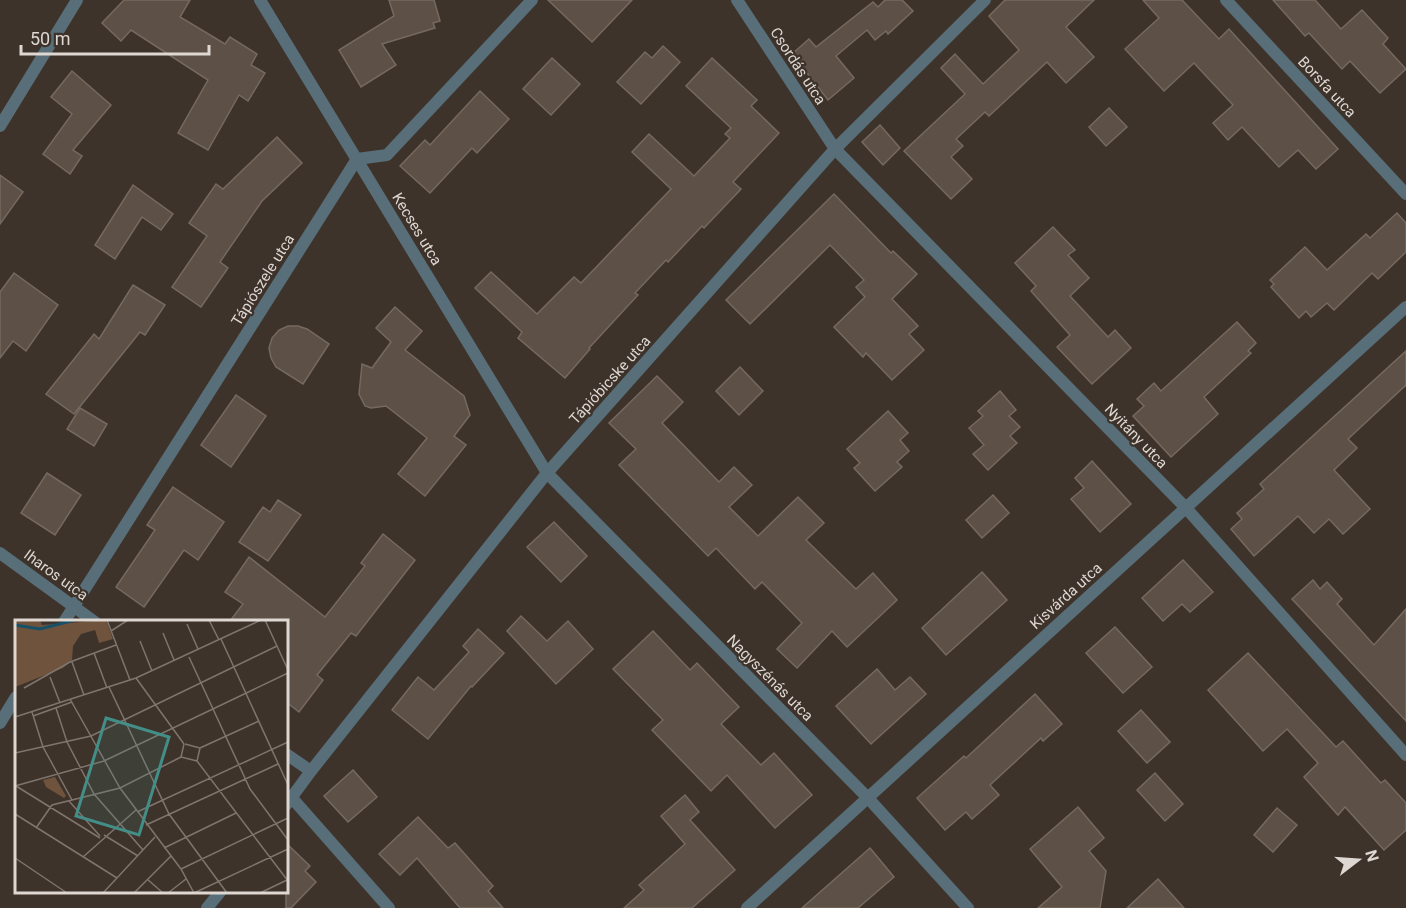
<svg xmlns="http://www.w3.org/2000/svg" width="1406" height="908" font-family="Roboto,sans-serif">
	<rect width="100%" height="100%" fill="#3e332b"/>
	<g fill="#5c5047" stroke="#766960" stroke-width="1.5">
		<path d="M124,0H190L180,17L225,44L230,37L257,54L251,65L265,73L248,101L239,95L208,150L178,133L208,80L131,30L121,41L102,23Z"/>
		<path d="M389,0H434L440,21L433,23L435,28L382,44L396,65L361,87L339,50L394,16Z"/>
		<path d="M548,0H632L592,42Z"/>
		<path d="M885,0H902L913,11L888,34L886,31L875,40L867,30L836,56L854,78L828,100L792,54L809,39L816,47L873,2L878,7Z"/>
		<path d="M1005,0H1094L1066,27L1094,57L1066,83L1047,62L989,116L985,112L956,139L963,146L951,157L972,179L951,199L904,151L965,94L941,68L955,54L983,84L1019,50L989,16Z"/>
		<path d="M1143,0H1182L1219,39L1229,29L1338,149L1316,169L1298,150L1279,167L1242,127L1228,140L1213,123L1233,105L1194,63L1164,91L1125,49L1159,18Z"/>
		<path d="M1273,0H1315L1341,29L1362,10L1388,38L1383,44L1406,69L1380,93L1350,61L1342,69L1309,33L1305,36Z"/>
		<path d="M663,46L680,62L641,104L617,82L645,52L652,58Z"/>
		<path d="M552,58L580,84L551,115L523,89Z"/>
		<path d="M712,58L757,100L751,106L779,133L733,182L741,189L704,228L702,226L668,262L666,260L635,293L638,295L589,348L590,349L565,378L518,338L522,332L475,288L491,272L537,314L574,277L581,283L671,189L632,152L649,134L694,176L730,138L725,134L731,128L686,86Z"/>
		<path d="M72,71L111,105L73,150L82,156L70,174L43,154L72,114L51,97Z"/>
		<path d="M480,91L509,119L477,153L472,148L430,193L400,166L425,140L430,145Z"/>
		<path d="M1109,108L1127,127L1106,146L1089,127Z"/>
		<path d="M880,125L900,148L883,165L862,142Z"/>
		<path d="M277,137L302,163L262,201L220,262L228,268L201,307L172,287L207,236L189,223L216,184L223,189Z"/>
		<path d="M0,175L23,192L0,224Z"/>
		<path d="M133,185L173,214L161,230L142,217L115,259L95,245Z"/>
		<path d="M834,194L891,253L893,251L917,274L892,299L918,326L909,334L924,350L892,380L866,353L863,357L834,327L865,297L856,287L864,280L830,245L750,324L726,300Z"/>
		<path d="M1397,213L1406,223V252L1378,279L1372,273L1334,310L1327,303L1311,317L1306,311L1299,318L1271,287L1274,284L1270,280L1305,247L1327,270L1366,234L1370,238Z"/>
		<path d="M1053,227L1075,250L1068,255L1089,278L1070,296L1108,337L1115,330L1131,348L1092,384L1057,347L1070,335L1031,291L1036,286L1015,263Z"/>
		<path d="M14,273L58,305L26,351L13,341L0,358V292Z"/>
		<path d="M133,285L165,305L145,335L140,332L74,414L46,394L94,334L99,339Z"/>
		<path d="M395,307L422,331L405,350L464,396L470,415L454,436L466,445L425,496L398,474L427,438L386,406L371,408L365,406L359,394L362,364L372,368L391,342L376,328Z"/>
		<path d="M1237,322L1256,343L1248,351L1251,353L1204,397L1218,414L1171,457L1133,416L1144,406L1137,399L1154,383L1161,391Z"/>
		<path d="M288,326H298L307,329L329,344L303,384L276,367L271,358L269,348L272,338L279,330Z"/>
		<path d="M1406,351V385L1348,439L1357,448L1334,470L1370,509L1343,534L1329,519L1314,533L1298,516L1254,556L1231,529L1242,519L1237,513L1264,489L1260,484Z"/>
		<path d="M740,367L763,391L739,415L716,391Z"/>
		<path d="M657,376L683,402L662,423L719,482L734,467L752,485L729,507L758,536L798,497L824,523L806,540L856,589L873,573L897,600L847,647L832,631L797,668L777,649L802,623L762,582L755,589L716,548L708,556L619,465L636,449L609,423Z"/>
		<path d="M1000,391L1016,410L1009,416L1020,427L1010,436L1017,443L988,470L973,454L984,445L969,428L983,416L978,411Z"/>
		<path d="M236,395L266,416L231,467L201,445Z"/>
		<path d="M80,408L107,424L94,446L67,429Z"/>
		<path d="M888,411L908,433L900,440L909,451L897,462L902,467L875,491L854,468L860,463L847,449Z"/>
		<path d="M1092,461L1131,504L1100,532L1071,499L1084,488L1075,478Z"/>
		<path d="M47,473L81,495L55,535L21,513Z"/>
		<path d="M173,487L224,522L198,560L184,550L144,607L116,587L155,530L147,525Z"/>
		<path d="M993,495L1009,513L982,538L966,520Z"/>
		<path d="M278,500L301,515L268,561L239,542L263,507L270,512Z"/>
		<path d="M554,522L587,556L561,582L527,547Z"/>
		<path d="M383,534L415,560L356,636L351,633L317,675L323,680L299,712L286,702V621H230L243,604L225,592L249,557L325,617L365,566L361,563Z"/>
		<path d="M1183,560L1213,592L1190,612L1182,604L1163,621L1142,598Z"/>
		<path d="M982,572L1007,600L946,655L922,628Z"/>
		<path d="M1313,580L1320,589L1327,582L1342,599L1337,604L1374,645L1406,609V721L1292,599Z"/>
		<path d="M521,616L547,641L568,621L593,649L556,684L507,631Z"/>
		<path d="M1115,627L1152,667L1123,693L1086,653Z"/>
		<path d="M478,629L504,653L472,687L471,686L428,739L392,710L418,677L434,690L469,652L463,646Z"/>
		<path d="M653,631L690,670L697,663L739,707L721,724L761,765L774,753L812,795L775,828L727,775L711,791L652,730L663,720L613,669Z"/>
		<path d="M1248,653L1336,747L1343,741L1381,783L1385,780L1406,803V830L1384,850L1345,807L1338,815L1304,777L1318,763L1287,729L1263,751L1208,690Z"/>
		<path d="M877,669L895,690L910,677L926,694L871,744L836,706Z"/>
		<path d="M1035,694L1062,724L1043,741L1041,738L990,785L999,795L972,819L966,812L945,830L917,798L964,756L966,758Z"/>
		<path d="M1141,710L1170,742L1147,763L1118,731Z"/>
		<path d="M353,770L377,797L348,822L324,796Z"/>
		<path d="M1155,773L1183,804L1165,821L1137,790Z"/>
		<path d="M685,795L699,812L690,820L735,870L692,908H624L644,890L639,885L685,844L661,816Z"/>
		<path d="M1078,807L1104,838L1089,851L1106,871L1100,908H1038L1062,887L1030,849Z"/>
		<path d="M1277,808L1297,825L1273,852L1254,835Z"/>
		<path d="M418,817L448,848L455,843L493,886L488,891L503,908H460L417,858L400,875L379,854Z"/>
		<path d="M286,843L310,866L305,871L316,882L291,908H286Z"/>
		<path d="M870,848L894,877L858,908H802Z"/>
		<path d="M1158,879L1184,908H1127Z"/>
	</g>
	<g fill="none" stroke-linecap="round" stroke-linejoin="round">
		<g stroke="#586e79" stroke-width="12">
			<path d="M260,0L547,473L868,798L968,908"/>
			<path d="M737,0L835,149L1186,508L1406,755"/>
			<path d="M1226,0L1406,194"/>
			<path d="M0,126L77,0"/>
			<path d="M0,553L95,622"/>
			<path d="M64,622L357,159L387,155L532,0"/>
			<path d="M0,723L16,697"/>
			<path d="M286,754L311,771"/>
			<path d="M292,798L389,908"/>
			<path d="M286,805L311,771L547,473L835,149L985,0"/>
			<path d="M207,908L220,892"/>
			<path d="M747,908L1406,307"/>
		</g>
	</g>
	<g text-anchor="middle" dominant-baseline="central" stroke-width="4.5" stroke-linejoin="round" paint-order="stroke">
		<g font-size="15" fill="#ded7d2" stroke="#3e332b">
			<text transform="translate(798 66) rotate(57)">Csordás utca</text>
			<text transform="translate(1327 87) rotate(47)">Borsfa utca</text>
			<text transform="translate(417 229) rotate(59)">Kecses utca</text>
			<text transform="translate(263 280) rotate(-58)">Tápiószele utca</text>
			<text transform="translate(610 380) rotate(-48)">Tápióbicske utca</text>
			<text transform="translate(1136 436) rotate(46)">Nyitány utca</text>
			<text transform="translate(56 575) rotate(36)">Iharos utca</text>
			<text transform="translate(1066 596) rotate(-42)">Kisvárda utca</text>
			<text transform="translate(770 678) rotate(45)">Nagyszénás utca</text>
		</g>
	</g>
	<g transform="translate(15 620)">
		<rect width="273" height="273" fill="#3e332b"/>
		<path d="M0,0H25L27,5L91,0L98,19L84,23L80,10L66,14L58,26L57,40L48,48L0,67ZM40,157L51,176L49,178L31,167L28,160Z" fill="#6f533d"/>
		<path fill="none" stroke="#185068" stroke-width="3" d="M0,5L25,9L60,0"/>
		<path fill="none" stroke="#7e756e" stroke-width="1.5" d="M92,0L115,60M194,0L204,20M250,0L273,50M172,4L183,29M96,11L113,0M148,13L159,40M206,19L273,165M125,21L137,51M79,33L92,68M174,37L235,169L273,220M57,42L69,75M35,57L45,83M121,58L169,124M94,67L154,194L212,273M9,68L55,42L101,25M55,79L105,168L166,249L179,273M41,88L52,122L79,174L128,230M17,92L28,127L57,180M18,96L57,82M0,97L121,58L246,0M169,124L166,137L182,141M170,124L185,128L182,141M185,128L244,101M0,133L76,116L262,26M182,141L273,261M0,166L89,141L273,53M1,166L85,218M54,181L85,216M122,192L273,122M0,194L102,258M131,205L263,144M21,208L37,185L105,168L166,137M89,215L123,236M149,228L221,193M68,237L121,190M0,238L52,273M166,249L273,198M132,259L148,273M88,273L140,217M119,273L156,236M153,273L171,259M179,273L273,229M245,273L272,260"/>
		<path fill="#438e87" fill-opacity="0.15" stroke="#438e87" stroke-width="3" d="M91,98L154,117L124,215L61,196Z"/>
		<rect width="273" height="273" fill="none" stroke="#ded7d2" stroke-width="3"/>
	</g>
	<g transform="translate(1358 860) rotate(73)" stroke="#3e332b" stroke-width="4.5" paint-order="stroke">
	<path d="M0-4.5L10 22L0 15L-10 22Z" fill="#ded7d2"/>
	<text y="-9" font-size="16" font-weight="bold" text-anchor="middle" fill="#ded7d2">N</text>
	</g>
	<path d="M21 45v9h188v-9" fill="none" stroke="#ded7d2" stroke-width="3"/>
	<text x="30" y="45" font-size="18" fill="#ded7d2" stroke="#3e332b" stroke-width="4.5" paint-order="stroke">50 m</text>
</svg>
